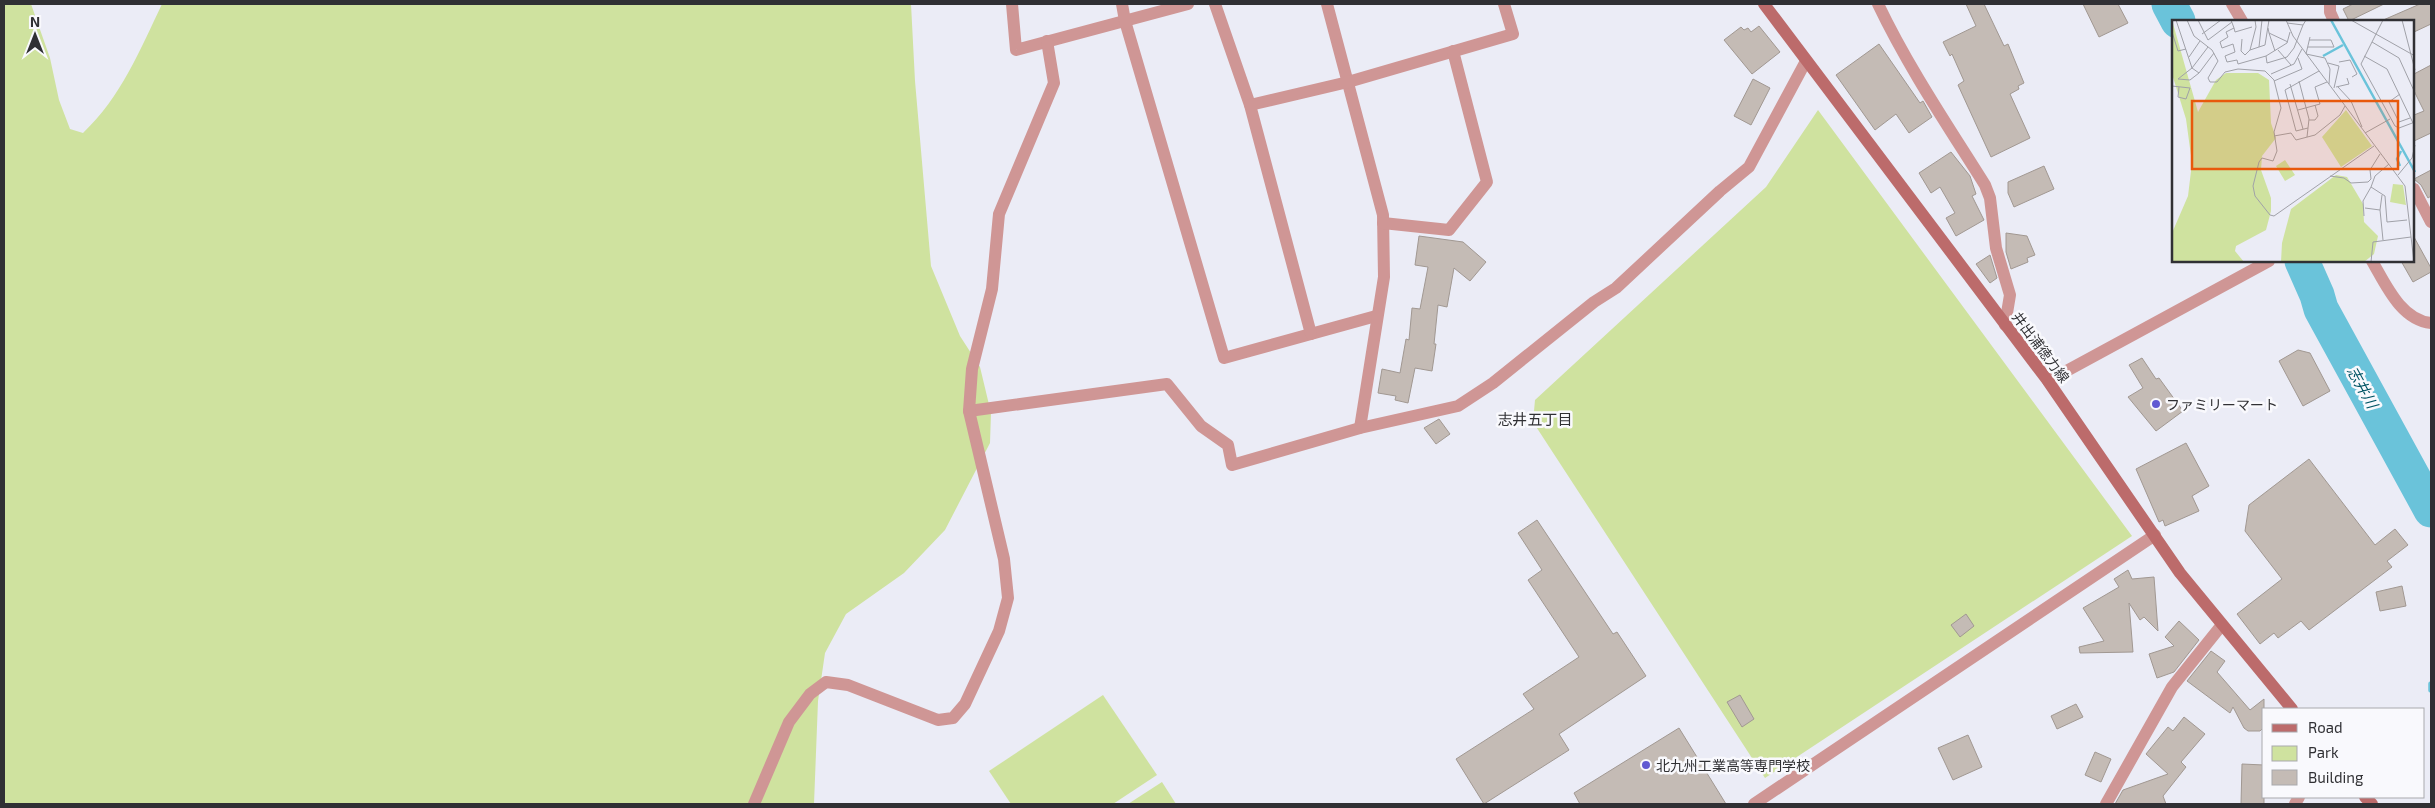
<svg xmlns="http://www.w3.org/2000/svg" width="2435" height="808" font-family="'Exo 2','Noto Sans JP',sans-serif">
	<rect width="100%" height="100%" fill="#ebecf6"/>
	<g fill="#cfe29f">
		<path d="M4,4H31L50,58L59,100L70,129L83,133C121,97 140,50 162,4H911L915,81L931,266L960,336L980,367L991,413L990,443L945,530L904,573L846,614L825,653L818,701L814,804H4Z"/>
		<path d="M1818,110L2132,536L1765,778L1533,422L1535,400L1766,187Z"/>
		<path d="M1103,695L1157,775L1113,804H1011L989,771Z"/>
		<path d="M1162,782L1176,804H1128Z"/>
	</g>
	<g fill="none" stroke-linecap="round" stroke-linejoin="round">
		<path stroke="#6ac3da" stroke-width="5.5" d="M2431,684V690"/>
		<g stroke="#6ac3da" stroke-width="35">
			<path d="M2169,4L2178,21"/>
			<path d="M2302,261L2317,295L2321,309L2431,510"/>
		</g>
	</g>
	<g fill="#c4bbb5" stroke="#a19892">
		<path d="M1966,4H1984L2004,46L2008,44L2024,83L2018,86L2019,89L2010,94L2030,138L1991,157L1958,85L1964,81L1952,54L1950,56L1943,42L1976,26Z"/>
		<path d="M2083,4H2118L2128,23L2099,37Z"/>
		<path d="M2353,4H2384L2349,21L2343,9Z"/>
		<path d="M2420,4H2431V24L2414,32V21H2381Z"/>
		<path d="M1759,26L1780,52L1752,74L1724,40L1741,27L1744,30L1748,28L1751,32Z"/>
		<path d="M1879,44L1920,103L1923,101L1932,117L1909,133L1896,114L1875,130L1836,75Z"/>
		<path d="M2431,65V133L2414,141V115L2424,111L2414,91V74Z"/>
		<path d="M1753,79L1770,88L1751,125L1734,116Z"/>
		<path d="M1951,152L1970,176L1976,194L1972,196L1984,220L1956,236L1946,218L1955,213L1940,187L1931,193L1919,173Z"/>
		<path d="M2044,166L2054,189L2014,207L2008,193V182Z"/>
		<path d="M2431,170V196L2428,198L2421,185L2414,179Z"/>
		<path d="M2006,233L2027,236L2035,255L2027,258L2028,262L2011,269L2006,252Z"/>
		<path d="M1419,236L1463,242L1486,262L1470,281L1454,268L1447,307L1438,305L1434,344H1436L1432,371L1415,368L1408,403L1395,400L1396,396L1378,393L1382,369L1400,373L1406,339L1409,340L1412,308L1420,309L1428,267L1415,265Z"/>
		<path d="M2414,237L2431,268V272L2413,282L2401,261H2414Z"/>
		<path d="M1990,255L1997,278L1990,283L1976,264Z"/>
		<path d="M2298,350L2310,353L2330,391L2303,406L2279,361Z"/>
		<path d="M2142,358L2156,379L2159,378L2183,411L2156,431L2128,397L2143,388L2129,365Z"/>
		<path d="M1439,419L1450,434L1436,444L1424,428Z"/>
		<path d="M2186,443L2209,486L2192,496L2199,511L2165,526L2163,520L2159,522L2136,469Z"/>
		<path d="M2309,459L2375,545L2395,529L2408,545L2387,561L2392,567L2309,630L2301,621L2278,638L2274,633L2260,644L2237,614L2282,579L2245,531L2249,505Z"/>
		<path d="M1537,520L1613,634L1617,632L1646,676L1559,734L1569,750L1484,804L1456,759L1534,709L1523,694L1579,657L1528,580L1542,570L1518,533Z"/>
		<path d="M2128,570L2132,579L2154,577L2158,631L2144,617L2140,620L2129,603L2133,652L2080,653L2079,647L2104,641L2083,608L2119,587L2114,579Z"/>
		<path d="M2402,586L2406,606L2380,611L2376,592Z"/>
		<path d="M1966,614L1974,626L1960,637L1951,625Z"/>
		<path d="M2179,621L2199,640L2174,672L2157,678L2149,654L2174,646L2165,637Z"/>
		<path d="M2211,651L2225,661L2217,672L2250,710L2264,699V727L2260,731H2248L2244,728L2233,707L2230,713L2187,681Z"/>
		<path d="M1740,695L1754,719L1742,727L1727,702Z"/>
		<path d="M2076,704L2083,717L2057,729L2051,716Z"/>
		<path d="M2184,717L2205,734L2181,762L2186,767L2163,796L2166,804H2115L2123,790L2168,774L2146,754L2168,727L2173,731Z"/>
		<path d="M1679,728L1726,804H1580L1574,793Z"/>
		<path d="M1968,735L1982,767L1953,780L1938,748Z"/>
		<path d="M2095,752L2111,759L2101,782L2085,775Z"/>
		<path d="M2242,764L2264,765V804H2241Z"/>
	</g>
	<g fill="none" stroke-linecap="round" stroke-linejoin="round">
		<g stroke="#cf9695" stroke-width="12">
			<path d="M1012,4L1016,50L1188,4"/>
			<path d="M1122,4L1125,21L1224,358L1376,316"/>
			<path d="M1215,4L1250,105L1311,334"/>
			<path d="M1327,4L1383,215L1384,277L1360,428"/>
			<path d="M1878,4C1908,67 1948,126 1985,185L1990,198L1996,248L2010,295L2005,325"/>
			<path d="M2330,4V12L2334,21"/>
			<path d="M1250,105L1348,82L1513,34L1504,4"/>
			<path d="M2414,189L2431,222"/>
			<path d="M1383,223L1449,230L1487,182L1453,51"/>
			<path d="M969,411L1167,384L1201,426L1228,445L1232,465L1360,428L1458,406L1493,383L1594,302L1616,288L1720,191L1749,167L1806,61"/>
			<path d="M754,804L789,722L810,694L826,682L848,685L938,720L953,718L965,704L999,631L1008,598L1004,559L969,411L972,369L992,289L999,214L1054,83L1047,41"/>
			<path d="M1754,804L2155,535"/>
			<path d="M2106,804L2172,687L2221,626"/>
			<path d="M2295,804L2299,797"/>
		</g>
		<g stroke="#cf9695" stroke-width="12">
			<path d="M2232,4L2242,21"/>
			<path d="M2372,261C2386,285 2401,320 2431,323"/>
			<path d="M2048,381L2269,261"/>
		</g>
		<g stroke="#bc6b6b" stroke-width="12">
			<path d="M1764,4L2048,381L2180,573L2292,709"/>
			<path d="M2365,797L2372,804"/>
		</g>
	</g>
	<g fill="#6059d2" stroke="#f9f9fd" stroke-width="2">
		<circle cx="2156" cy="404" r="5"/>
		<circle cx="1646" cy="765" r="5"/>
	</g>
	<g text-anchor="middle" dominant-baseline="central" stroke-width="5" stroke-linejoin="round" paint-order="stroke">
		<g font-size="14" fill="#303034" stroke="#f9f9fd">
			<text transform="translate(2041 347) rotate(53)">井出浦徳力線</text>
		</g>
		<g font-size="14" fill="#303034" stroke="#f9f9fd" text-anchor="start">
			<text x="2166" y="404">ファミリーマート</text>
			<text x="1656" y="765">北九州工業高等専門学校</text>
		</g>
		<g font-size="15" font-style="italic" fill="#015464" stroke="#f9f9fd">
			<text transform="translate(2363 387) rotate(61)">志井川</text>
		</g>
		<g font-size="15" fill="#303034" stroke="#f9f9fd">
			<text x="1535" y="419">志井五丁目</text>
		</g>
	</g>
	<g transform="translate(2172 20)">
		<rect width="242" height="242" fill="#ebecf6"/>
		<path d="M0,0L26,92L44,60L54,53H86L97,60L99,103L104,118L90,136L89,150L99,178V191L94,210L64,226L63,231L72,242H0V213L16,176L20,143L14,99L0,54ZM174,90L200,126L169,147L150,117ZM113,140L123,155L113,161L104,146ZM164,155L175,157L191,184L192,202L206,216L202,234L192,242H109L110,223L119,189ZM221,164L231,165L234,185L218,182Z" fill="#cfe29f"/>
		<path fill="none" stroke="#6ac3da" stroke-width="2.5" d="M159,0L243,152M151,36L171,25M228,146L225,139L229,131"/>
		<path fill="none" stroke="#a0a1a8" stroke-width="1" d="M4,0L20,48L27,53L42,33M15,0L22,16L40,30L46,41L36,58L38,62H45L53,52L66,49L93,51L102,60L109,88L102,112L105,131L101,141L90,138L87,142L81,166L83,176L98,195L102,196L202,126M26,0L36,20L60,2M59,0L62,8L54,12L56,17L48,22L50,28L61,24L63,32L53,36L55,42L65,40L66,44L94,36L115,23L118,12M83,0L84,7L78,30L93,25L97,0M114,0L121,16L233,166L242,242M179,0L243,36M211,0L189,44L223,106L227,108L243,102M230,0L243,50M115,3L131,5L134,0M62,8L63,12L80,7M96,8L97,13L116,22M0,12L6,31L14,29M97,13L103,31M30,14L49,0M138,17L134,34L153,38L158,49L157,64M70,19L69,31L73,35L78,30M200,22L227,38L243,73M87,27L90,0M136,27H162L159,20H137M106,30L119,45M94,36L95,43L115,37L122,28L131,5M192,36L215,49L241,103M17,37L28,21M167,42L178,40L185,54L180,57M156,43L167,46L162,68M27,53L18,60L6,59L20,48L36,27M99,54L122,44L130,29M102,61L130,49L126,38M127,61L137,99L135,117M118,64L131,109M0,66L18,68L14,79L6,77L7,67M164,67L177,64L175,58M166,67L179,81L190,107M228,74L217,82L227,102L238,98M126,90L148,84L143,67L155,62M137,100H143L146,96L143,85M136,108L124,111L113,70L147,51M193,113L218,99M102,116L119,113L124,120L143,115L168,95L173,86M217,144L203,156L199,167L213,176L215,202L235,200M226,155L240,138L243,125M158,156L172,158L179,163L196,162L199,159L198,150L208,134M210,175L208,190L211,220M193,188L208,190M192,196L191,181L199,167M199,242L201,222L239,217"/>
		<path fill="#e8590c" fill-opacity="0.15" stroke="#e8590c" stroke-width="2.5" d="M20,81H226V149H20Z"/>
		<rect width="242" height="242" fill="none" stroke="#303034" stroke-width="2.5"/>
	</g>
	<rect width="2435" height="808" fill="none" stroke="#303034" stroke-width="10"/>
	<rect x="2262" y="708" width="162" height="90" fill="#f9f9fd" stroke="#a9a9ad"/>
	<rect x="2272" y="724" width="25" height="8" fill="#bc6b6b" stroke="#a9a9ad"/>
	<text x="2308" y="733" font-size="15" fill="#303034">Road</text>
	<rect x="2272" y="746" width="25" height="15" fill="#cfe29f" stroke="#a9a9ad"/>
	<text x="2308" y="758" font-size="15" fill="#303034">Park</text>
	<rect x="2272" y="770" width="25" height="15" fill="#c4bbb5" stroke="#a9a9ad"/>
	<text x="2308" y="783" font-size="15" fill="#303034">Building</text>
	<g transform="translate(35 35)" stroke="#f9f9fd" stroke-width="4" paint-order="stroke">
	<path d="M0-4L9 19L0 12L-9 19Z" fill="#303034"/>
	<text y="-8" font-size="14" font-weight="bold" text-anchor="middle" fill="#303034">N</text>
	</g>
</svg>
